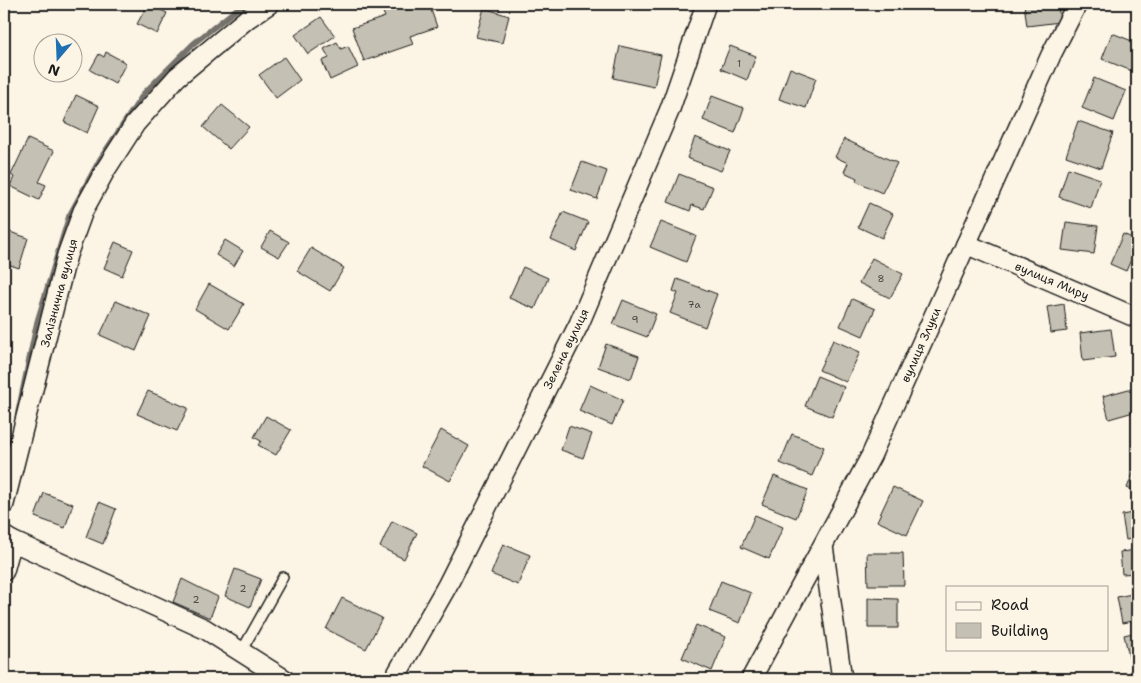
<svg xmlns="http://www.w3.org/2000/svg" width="1141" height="683" font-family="'Shantell Sans',sans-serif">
	<rect width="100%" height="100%" fill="#fcf5e5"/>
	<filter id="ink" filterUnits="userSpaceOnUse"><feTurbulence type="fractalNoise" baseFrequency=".02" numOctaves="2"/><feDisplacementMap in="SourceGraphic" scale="10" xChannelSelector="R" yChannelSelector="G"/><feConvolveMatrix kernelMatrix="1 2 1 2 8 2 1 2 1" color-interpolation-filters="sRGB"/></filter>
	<g filter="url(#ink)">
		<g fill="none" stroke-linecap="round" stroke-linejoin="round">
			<path stroke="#75726c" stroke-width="5.5" d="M17,417L37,322L69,216L100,159L144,93L193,44L243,4"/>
		</g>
		<g fill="#c4c0b3" stroke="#1c1c1c">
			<path d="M148,4L167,13L157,34L137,24Z"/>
			<path d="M398,4H405L407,10L424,4H429L437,27L410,36L413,44L364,61L352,28L385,17L382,10Z"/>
			<path d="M1024,4H1058L1060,22L1027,26Z"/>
			<path d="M484,8L509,16L502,43L476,37Z"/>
			<path d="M321,17L335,36L308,54L295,35Z"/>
			<path d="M1112,33L1137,43V73L1102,59Z"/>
			<path d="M337,42L341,49L348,46L358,67L330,80L322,61L329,58L324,49Z"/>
			<path d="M620,46L661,55L654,87L613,78Z"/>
			<path d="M730,46L756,56L747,80L721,69Z"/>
			<path d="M72,47L81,53L72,66Z"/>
			<path d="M106,52L126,63L115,84L90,70L99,54L104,57Z"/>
			<path d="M284,57L300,80L276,98L259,75Z"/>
			<path d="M790,68L816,78L806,108L779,99Z"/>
			<path d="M1094,78L1126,91L1114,121L1082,108Z"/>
			<path d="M76,95L99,106L87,133L64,122Z"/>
			<path d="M712,96L744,108L735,133L703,120Z"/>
			<path d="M222,105L249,127L229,149L203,127Z"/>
			<path d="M1078,121L1113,133L1101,168L1066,156Z"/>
			<path d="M695,137L730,151L721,171L687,158Z"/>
			<path d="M28,139L54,151L39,182L46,185L39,200L10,186L14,177L11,175Z"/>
			<path d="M844,139L897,163L882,193L856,181L857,178L844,172L848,163L835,157Z"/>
			<path d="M582,162L607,171L597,199L571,190Z"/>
			<path d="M1068,168L1100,179L1091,208L1059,197Z"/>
			<path d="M679,174L713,187L704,209L692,205L690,211L668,202Z"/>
			<path d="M869,203L893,214L882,238L858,227Z"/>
			<path d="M563,212L588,222L576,251L551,240Z"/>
			<path d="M661,222L696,236L686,262L650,247Z"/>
			<path d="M1066,222L1098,226L1094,254L1062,250Z"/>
			<path d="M4,230L28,238L19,268L4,263Z"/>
			<path d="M270,231L289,242L279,257L261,247Z"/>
			<path d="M1123,234L1137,240V246L1126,271L1110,264Z"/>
			<path d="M225,240L243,251L234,266L216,255Z"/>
			<path d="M115,242L133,250L122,276L104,268Z"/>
			<path d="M311,248L344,268L330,291L297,271Z"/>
			<path d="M872,258L903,274L890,298L859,283Z"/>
			<path d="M523,267L548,278L535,309L509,298Z"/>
			<path d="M677,279L717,294L705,327L670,313L678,293L673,291Z"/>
			<path d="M209,284L244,304L229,329L195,309Z"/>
			<path d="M852,299L875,309L863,336L840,326Z"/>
			<path d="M623,300L656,314L647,337L613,324Z"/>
			<path d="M116,301L151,316L136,351L100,335Z"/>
			<path d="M1064,304L1067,331L1051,333L1047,307Z"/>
			<path d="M1111,329L1115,357L1083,361L1080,333Z"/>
			<path d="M833,340L860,352L846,382L819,370Z"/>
			<path d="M606,344L639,356L631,379L598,367Z"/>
			<path d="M817,376L844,387L832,417L805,406Z"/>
			<path d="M590,385L623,400L612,425L579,411Z"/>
			<path d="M1136,387L1137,391V411L1109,419L1103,396Z"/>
			<path d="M148,391L188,408L177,431L137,414Z"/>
			<path d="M266,416L291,430L276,455L258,445L261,441L254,437Z"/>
			<path d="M569,426L592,434L583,458L561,450Z"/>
			<path d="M441,430L469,446L450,481L422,466Z"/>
			<path d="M792,434L824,447L812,476L780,463Z"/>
			<path d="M1137,464V492L1127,488Z"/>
			<path d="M774,476L808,490L796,518L762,504Z"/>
			<path d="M893,487L923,501L907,535L877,521Z"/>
			<path d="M44,493L73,504L65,528L35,517Z"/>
			<path d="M99,502L116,509L103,544L86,537Z"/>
			<path d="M1137,512V538L1126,540L1122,515Z"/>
			<path d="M755,515L783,527L769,559L741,547Z"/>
			<path d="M392,521L417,533L404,559L380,547Z"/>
			<path d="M503,544L530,555L518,585L491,574Z"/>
			<path d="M1137,550V573L1122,574L1120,552Z"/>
			<path d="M867,553H903L904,585H868Z"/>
			<path d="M235,569L261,579L250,607L225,596Z"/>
			<path d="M182,579L218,597L210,618L173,602Z"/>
			<path d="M721,581L751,593L740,623L709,611Z"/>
			<path d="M1137,593V620L1122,623L1117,597Z"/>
			<path d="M342,598L382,618L366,649L326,629Z"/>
			<path d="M868,598L898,599V628H868Z"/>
			<path d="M696,625L726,637L712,671L682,658Z"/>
			<path d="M1137,632V659L1130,661L1124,635Z"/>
			<path d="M776,674L788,679H774Z"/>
		</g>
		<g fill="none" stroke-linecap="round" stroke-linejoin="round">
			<g stroke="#1c1c1c" stroke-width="12">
				<path id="lane" d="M241,652L283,577"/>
			</g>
			<g stroke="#1c1c1c" stroke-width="22">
				<g id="street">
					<path d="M966,244L1137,318"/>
					<path d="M4,504L67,255L83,211L106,169L135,124L177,77L248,18L269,4"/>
					<path d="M4,536L12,541L4,571"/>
					<path d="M12,541L205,629L284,679"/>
					<path d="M823,546L842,679"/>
					<path d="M394,679L447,586L579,324L670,109L706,4"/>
					<path d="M751,679L871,456L1051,55L1077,4"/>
				</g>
			</g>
			<use href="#lane" stroke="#fcf5e5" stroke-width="9"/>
			<use href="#street" stroke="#fcf5e5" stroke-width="19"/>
		</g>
	</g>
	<g text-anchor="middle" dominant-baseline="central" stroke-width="4.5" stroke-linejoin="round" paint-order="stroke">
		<g font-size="10" fill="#464542">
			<text x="739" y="63">1</text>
			<text x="881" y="278">8</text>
			<text x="694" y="304">7а</text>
			<text x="635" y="319">9</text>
			<text x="243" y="588">2</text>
			<text x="196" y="599">2</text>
		</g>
		<g font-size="12" fill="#1c1c1c" stroke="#fcf5e5">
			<text transform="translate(1052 281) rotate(23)">вулиця Миру</text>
			<text transform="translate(59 293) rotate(-75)">Залізнична вулиця</text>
			<text transform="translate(921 345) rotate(-66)">вулиця Злуки</text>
			<text transform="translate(566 349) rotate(-64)">Зелена вулиця</text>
		</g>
	</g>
	<rect width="1141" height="683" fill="none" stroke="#fcf5e5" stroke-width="20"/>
	<rect x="10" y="10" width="1121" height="663" fill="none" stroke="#1c1c1c" stroke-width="2" filter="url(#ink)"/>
	<rect x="946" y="586" width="162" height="65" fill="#fcf5e5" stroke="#a29e95"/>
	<rect x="956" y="602" width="25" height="8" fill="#fcf5e5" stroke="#a29e95"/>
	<text x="991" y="610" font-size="15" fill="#1c1c1c">Road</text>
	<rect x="956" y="623" width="25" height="15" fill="#c4c0b3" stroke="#a29e95"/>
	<text x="991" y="636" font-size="15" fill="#1c1c1c">Building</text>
	<g transform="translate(58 58) rotate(199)"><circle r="24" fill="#fcf5e5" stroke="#a29e95"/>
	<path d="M0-4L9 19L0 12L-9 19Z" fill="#1f6fb2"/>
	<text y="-8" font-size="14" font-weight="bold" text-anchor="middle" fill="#1c1c1c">N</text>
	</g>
</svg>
